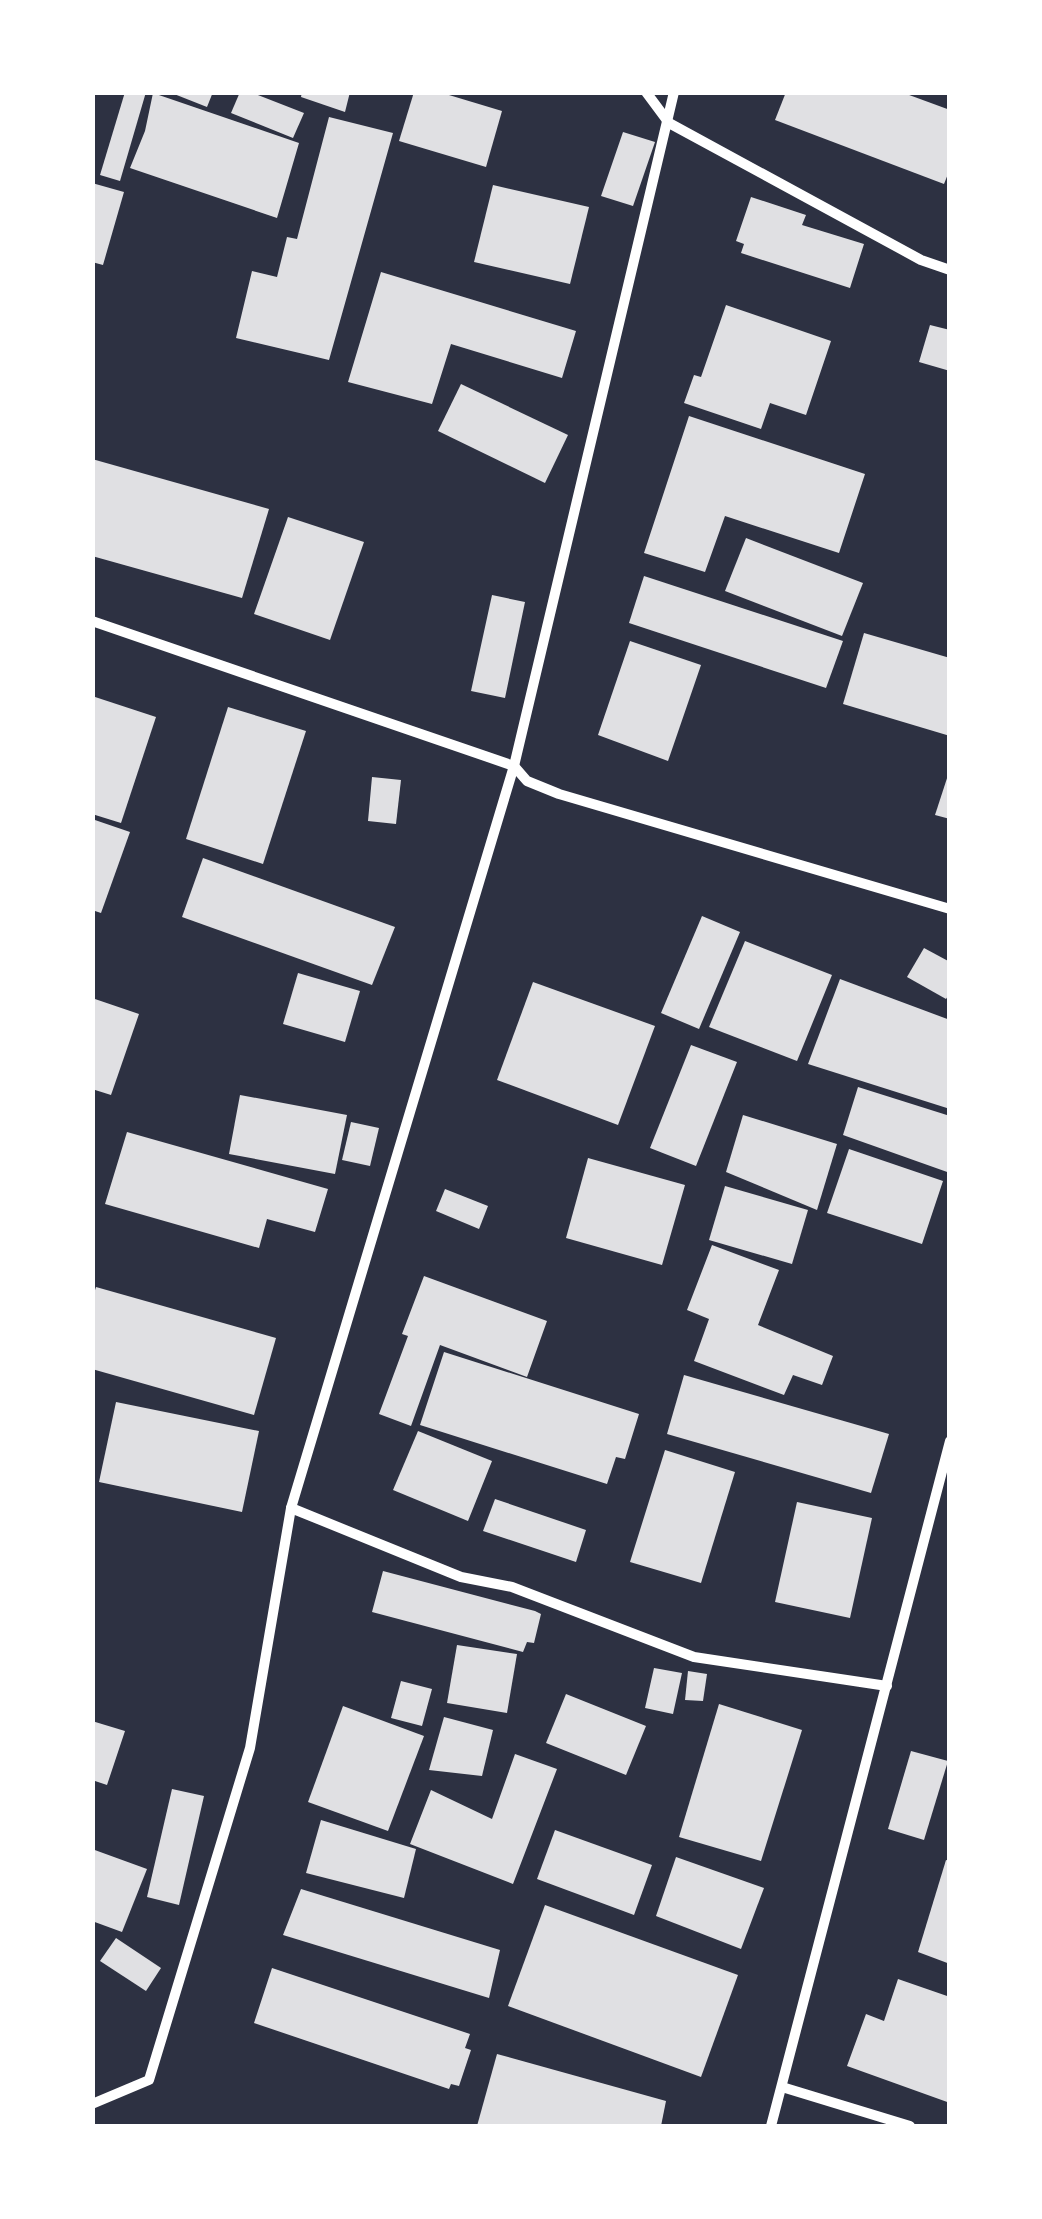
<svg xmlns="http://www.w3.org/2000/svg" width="1042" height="2219" font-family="Rubik,sans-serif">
	<rect width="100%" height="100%" fill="#2d3142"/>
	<g fill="#e0e0e3">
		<path d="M125,92H146L120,181L100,175Z"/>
		<path d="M169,92H213L207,107Z"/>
		<path d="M240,92H250L304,113L293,138L231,113Z"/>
		<path d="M302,92H350L345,112L301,97Z"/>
		<path d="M414,92H439L502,111L486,167L399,141Z"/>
		<path d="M786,92H901L950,110V169L944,184L775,120Z"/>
		<path d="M153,93L299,143L277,218L130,168L145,131Z"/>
		<path d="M329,117L393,133L329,360L236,338L252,271L277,277L287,237L297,239Z"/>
		<path d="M623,132L655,142L633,206L601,196Z"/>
		<path d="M92,183L124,192L103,265L92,262Z"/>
		<path d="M493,185L589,207L570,284L474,262Z"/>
		<path d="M751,197L806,215L802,225L864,244L850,288L741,253L744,244L736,241Z"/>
		<path d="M381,272L576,331L562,378L451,344L432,404L348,382Z"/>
		<path d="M726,305L831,341L806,415L770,403L761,429L684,403L694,375L701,377Z"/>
		<path d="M930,325L950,330V371L919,362Z"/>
		<path d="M461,384L568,435L545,483L438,431Z"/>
		<path d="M689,416L865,474L839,553L725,516L705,572L644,553Z"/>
		<path d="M92,459L269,509L242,598L92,556Z"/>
		<path d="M288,517L364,542L330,640L254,614Z"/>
		<path d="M746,538L863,583L842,636L725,591Z"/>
		<path d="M644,576L843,641L826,688L629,623Z"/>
		<path d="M492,595L525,602L505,698L471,691Z"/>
		<path d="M864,633L950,658V736L843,704Z"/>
		<path d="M630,641L701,665L668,761L598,735Z"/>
		<path d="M92,696L156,717L121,823L92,814Z"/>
		<path d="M228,707L306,731L263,864L186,839Z"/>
		<path d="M950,769V819L935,815Z"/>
		<path d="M372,777L401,780L396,824L368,821Z"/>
		<path d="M92,819L130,832L101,913L92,910Z"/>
		<path d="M203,858L395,927L372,985L182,917Z"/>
		<path d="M702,916L740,932L699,1029L661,1013Z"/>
		<path d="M745,941L832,975L797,1061L709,1027Z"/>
		<path d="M924,948L950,962V993L946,999L907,977Z"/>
		<path d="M298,973L360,991L345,1042L283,1024Z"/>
		<path d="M840,979L950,1020V1109L808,1064Z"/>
		<path d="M533,982L655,1026L618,1125L497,1080Z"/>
		<path d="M92,998L139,1014L111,1095L92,1089Z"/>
		<path d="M691,1045L737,1062L696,1166L650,1148Z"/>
		<path d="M858,1087L950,1116V1173L843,1135Z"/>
		<path d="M240,1095L347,1115L335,1174L229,1154Z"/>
		<path d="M743,1115L837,1144L817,1210L726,1172Z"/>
		<path d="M351,1122L379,1128L370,1166L342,1160Z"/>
		<path d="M127,1132L328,1189L315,1232L267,1219L259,1248L105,1204Z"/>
		<path d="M849,1149L943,1181L922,1244L827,1213Z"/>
		<path d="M588,1158L685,1185L662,1265L566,1238Z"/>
		<path d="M725,1186L808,1210L792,1264L709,1240Z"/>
		<path d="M445,1189L488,1206L479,1229L436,1211Z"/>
		<path d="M712,1245L779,1270L758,1325L833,1356L822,1385L793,1375L784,1395L694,1361L709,1319L687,1310Z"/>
		<path d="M424,1276L547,1321L527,1377L440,1345L411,1426L379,1414L408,1336L402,1334Z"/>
		<path d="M96,1287L276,1338L254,1415L92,1369V1300Z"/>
		<path d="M444,1352L639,1414L625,1459L616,1457L607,1484L420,1425Z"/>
		<path d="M684,1375L889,1434L871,1493L667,1434Z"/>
		<path d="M116,1402L259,1431L242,1512L99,1482Z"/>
		<path d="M418,1431L492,1461L468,1521L393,1490Z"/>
		<path d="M665,1450L735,1472L701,1583L630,1562Z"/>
		<path d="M495,1499L586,1530L576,1562L483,1531Z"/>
		<path d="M797,1502L872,1518L850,1618L775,1602Z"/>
		<path d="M383,1571L535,1611L541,1614L534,1643L527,1642L523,1652L372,1612Z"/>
		<path d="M457,1645L517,1654L507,1713L447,1703Z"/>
		<path d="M654,1668L682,1673L673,1714L645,1708Z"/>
		<path d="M688,1671L707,1674L703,1701L685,1700Z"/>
		<path d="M401,1681L432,1689L422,1726L391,1718Z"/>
		<path d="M566,1694L646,1726L626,1775L546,1743Z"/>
		<path d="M719,1704L802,1730L761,1861L679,1837Z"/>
		<path d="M343,1706L424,1736L388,1831L308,1802Z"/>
		<path d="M444,1717L493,1730L482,1776L429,1770Z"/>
		<path d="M92,1721L125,1731L107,1785L92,1780Z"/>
		<path d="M911,1751L948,1761L924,1840L888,1829Z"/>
		<path d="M515,1754L557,1769L513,1884L410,1844L431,1790L492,1819Z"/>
		<path d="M172,1789L204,1796L179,1905L147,1897Z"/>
		<path d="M321,1820L416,1849L404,1898L306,1873Z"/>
		<path d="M555,1830L652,1865L634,1915L537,1879Z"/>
		<path d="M92,1849L147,1869L122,1932L92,1921Z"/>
		<path d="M676,1857L764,1888L741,1949L656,1916Z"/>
		<path d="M946,1860L950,1861V1964L918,1952Z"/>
		<path d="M301,1889L500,1950L489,1998L283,1935Z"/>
		<path d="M545,1905L738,1975L701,2077L508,2006Z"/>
		<path d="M116,1938L161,1968L146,1991L100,1961Z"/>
		<path d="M272,1968L470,2034L465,2048L471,2050L459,2086L451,2084L449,2089L254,2023Z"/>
		<path d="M898,1979L950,1997V2103L847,2066L866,2014L884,2021Z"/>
		<path d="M497,2054L666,2101L661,2126H477Z"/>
	</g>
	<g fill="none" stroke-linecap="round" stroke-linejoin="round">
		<g stroke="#fff" stroke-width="10">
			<path d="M646,92L669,123L921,260L950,270"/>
			<path d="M92,621L514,766L527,781L559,794L950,909"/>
			<path d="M291,1508L461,1577L512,1587L694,1657L887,1686"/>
			<path d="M782,2087L910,2126"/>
			<path d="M92,2104L149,2080L250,1748L291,1508L514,766L674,92"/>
			<path d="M771,2126L950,1441"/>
		</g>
	</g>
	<rect width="1042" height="2219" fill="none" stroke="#ffffff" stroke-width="190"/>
</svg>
